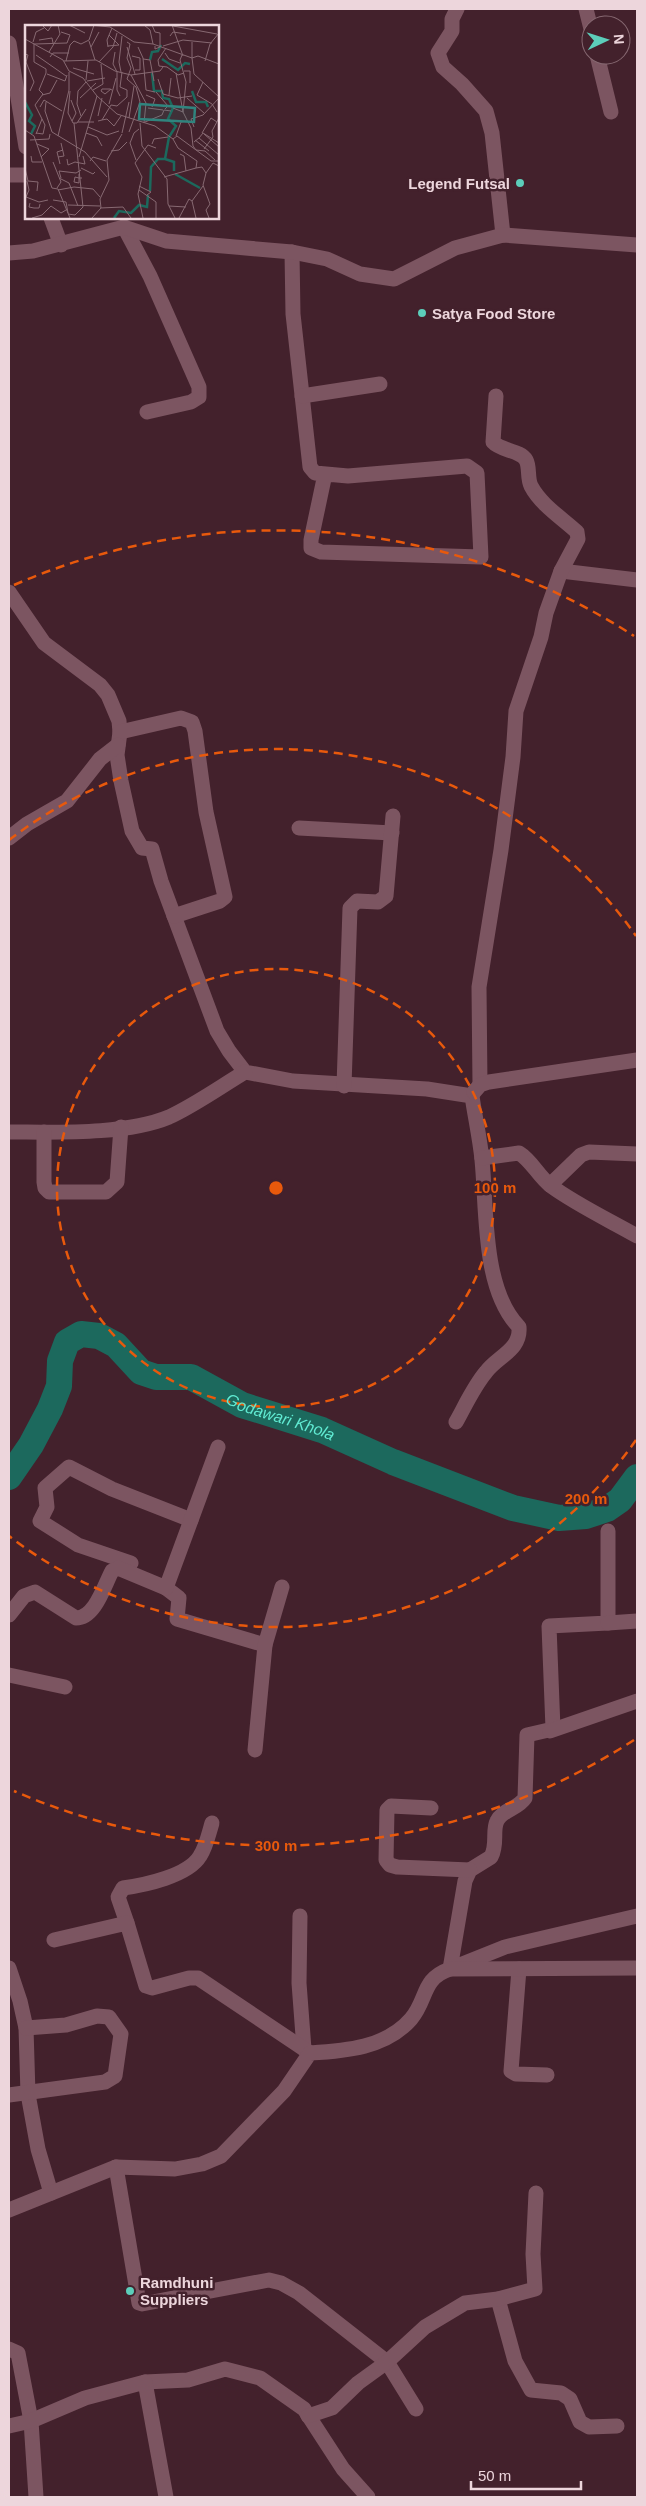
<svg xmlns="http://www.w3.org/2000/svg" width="646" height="2506" font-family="Arial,sans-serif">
	<rect width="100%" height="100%" fill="#43212c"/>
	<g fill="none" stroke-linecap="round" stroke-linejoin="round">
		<path stroke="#1c695d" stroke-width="26" id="s1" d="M9,1477L31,1445L50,1409L59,1386L60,1361L67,1342L81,1334L99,1336L116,1345L141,1372L156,1377H191L242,1405L322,1430L393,1462L513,1508L559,1518L586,1516L607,1509L620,1500L637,1477"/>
		<g stroke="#7c5561" stroke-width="15">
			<path d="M457,9L452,19V31L438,53L443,67L462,84L486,111L492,133L503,235"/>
			<path d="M586,9L591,29"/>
			<path d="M9,43L26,147"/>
			<path d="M597,55L611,112"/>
			<path d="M9,175H26"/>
			<path d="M51,218L61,245"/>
			<path d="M124,227L150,276L199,387V397L191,402L147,412"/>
			<path d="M292,252L293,314L310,467L315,473L348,476L467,466L477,473L481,557L321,552L311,548V540L325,474"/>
			<path d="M9,253L33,251L124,227L166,241L292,252L327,259L360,274L394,279L455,248L503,235L637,245"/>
			<path d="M302,396L380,384"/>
			<path d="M561,571L637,580"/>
			<path d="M9,592L44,643L100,685L108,695L119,721L120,732L117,755L121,781L132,831L142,848L152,849L161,881L217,1031L229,1051L245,1072L293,1081L427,1089L472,1096C475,1117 480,1139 482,1160C487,1210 482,1289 519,1327C521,1350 498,1356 486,1372C474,1386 465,1406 456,1422"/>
			<path d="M120,732L181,718L192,722L195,731L206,812L225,897L220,901L174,916"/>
			<path d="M299,828L392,833"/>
			<path d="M9,838L27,824L67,801L100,759L118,745"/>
			<path d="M480,1085L479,987L501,850L513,757L516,711L541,637L546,613L561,571L578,539L577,532C562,518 541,505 531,486C527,478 530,467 526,460C520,450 501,451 493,442L496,396"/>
			<path d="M344,1086L350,908L357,901L378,902L386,896L393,816"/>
			<path d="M474,1092L480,1085L489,1082L637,1060"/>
			<path d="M9,1132C56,1132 126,1135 169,1117C195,1105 220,1087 245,1072"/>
			<path d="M44,1132V1182L45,1188L49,1192H106L117,1182L121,1127"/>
			<path d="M482,1158L519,1153C532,1161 538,1176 551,1186C577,1205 609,1220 637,1236"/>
			<path d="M550,1185L581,1155L589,1152L637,1154"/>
			<path d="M608,1531V1623L549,1626L553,1729L527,1735L525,1798C518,1809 502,1810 497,1821C492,1831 498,1844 491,1857L470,1870L465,1881L450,1969L505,1947L637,1916"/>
			<path d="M131,1563L78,1545L40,1521L47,1507L45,1488L69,1467L112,1489L191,1520"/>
			<path d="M166,1588L179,1598L177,1619L265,1645"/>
			<path d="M9,1615L24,1596L35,1592L76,1618C95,1618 104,1586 112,1571L118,1568L166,1588L218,1447"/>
			<path d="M608,1623L637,1621"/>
			<path d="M9,1675L65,1687"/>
			<path d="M550,1731L637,1701"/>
			<path d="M255,1750L265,1645L282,1587"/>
			<path d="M431,1808L391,1806L387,1810L386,1860L390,1865L397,1867L470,1870"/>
			<path d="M300,1916L299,1983L304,2049"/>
			<path d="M127,1923L118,1897L123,1888C145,1885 188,1876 200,1856C206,1847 209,1833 212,1823"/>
			<path d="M54,1940L127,1923L146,1986L152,1988L189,1978H198L310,2053"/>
			<path d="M9,1968L20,2001L26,2028L28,2094L38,2149L51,2193"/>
			<path d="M519,1969L511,2071L516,2074L547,2075"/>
			<path d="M9,2095L105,2082L115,2076L121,2034L109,2017L97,2016L66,2025L26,2028"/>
			<path d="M116,2167L139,2303L142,2304L269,2280L281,2283L299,2293L387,2362L416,2409"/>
			<path d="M9,2210L116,2167L175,2169L202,2164L221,2156L284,2091L310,2053C345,2051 386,2048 411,2019C428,1999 421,1979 450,1969L637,1968"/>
			<path d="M498,2299L515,2361L531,2390L561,2393L570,2399L580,2422L589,2427L617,2426"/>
			<path d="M9,2349L18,2353L31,2421L36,2497"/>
			<path d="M145,2382L188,2380L225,2369L260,2378L304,2409L343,2469L368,2497"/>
			<path d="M308,2416L332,2408L358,2383L387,2362L425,2327L465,2303L498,2299L535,2289L533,2254L536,2193"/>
			<path d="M9,2426L31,2421L85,2398L145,2382L166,2497"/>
		</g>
	</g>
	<g fill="none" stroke="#e8590c" stroke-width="2.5" stroke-dasharray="9 6">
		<circle cx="276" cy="1188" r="219"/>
		<path d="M636 1440A439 439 0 0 1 9 1536M9 840A439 439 0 0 1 636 936"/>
		<path d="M634 1740A658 658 0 0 1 14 1791M14 585A658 658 0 0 1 634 636"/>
	</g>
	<g fill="#5cceba" stroke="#43212c" stroke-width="2">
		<circle cx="520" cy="183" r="5"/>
		<circle cx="422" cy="313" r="5"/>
		<circle cx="130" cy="2291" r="5"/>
	</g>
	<g text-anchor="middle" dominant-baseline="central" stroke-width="5" stroke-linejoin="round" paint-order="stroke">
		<g font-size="15" font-weight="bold" fill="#edd6dc" stroke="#43212c" text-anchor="start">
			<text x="510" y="183" text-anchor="end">Legend Futsal</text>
			<text x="432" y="313">Satya Food Store</text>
			<text x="140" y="2282">Ramdhuni<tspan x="140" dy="17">Suppliers</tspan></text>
		</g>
		<g font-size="16" font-style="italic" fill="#60ead2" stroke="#43212c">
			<text stroke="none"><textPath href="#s1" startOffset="389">Godawari Khola</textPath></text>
		</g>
	</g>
	<g transform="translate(25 25)">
		<rect width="194" height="194" fill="#43212c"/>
		<path fill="none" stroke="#1c695d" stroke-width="2.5" d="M137,34L153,45L160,38L165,39M125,35L127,27L133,26L136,20M167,66L171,77H181L183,82M0,77L7,90L4,96L10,101L6,109M140,134L149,137V146M150,149L175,163M125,166L126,142L133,134H140L144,112L151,101L143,94L148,83L144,74L138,73L137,66H129L127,48M89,193L94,186L106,188L114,180L122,182L123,170"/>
		<path fill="none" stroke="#876972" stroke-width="1" d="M17,0L23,6L27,0M44,0L60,8M66,0L85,2L109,17L128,19M76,0H103M119,0L125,5L128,19L167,33L169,49L194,72M127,0L130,7L135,8V22L130,24V21M147,0L158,31M148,1L192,9M36,7L45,10L42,18M145,11L148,7L161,9M0,14L38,35L44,46L58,53L72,71L92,89L130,101L148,114L152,111L186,136H194M14,15L27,13L28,18M64,16L70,35M8,17L11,7L19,3M102,17L105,19L102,33L106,43L102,54L111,62L115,77L104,107M167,17V33L173,31L194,39M9,18V37M10,19L42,18M45,20L49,16L56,19L64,15L69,0M83,21L94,20L84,10M138,21L158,15L187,18M66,22L74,7M83,22L82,15L87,3M102,22L110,49M113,22L118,33L121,65L130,67M141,23L133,35L134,41L142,42L153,50L159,48M24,27L35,9L33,0M90,27L88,39L92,47M140,28L144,34L155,38M0,29L3,30L1,37L9,57L5,66M11,30L41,51M157,30L155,35L161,57L158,87L166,103L168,121L171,125L180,126L190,135M107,31L115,33V45H110M25,32L28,28H44M118,34L125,35L129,56M39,36L71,35L90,46L106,50L135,46L138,42M41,36L45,20M180,36L185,19L194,8M9,37L21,44V48L14,65L18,69L10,80L20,100L18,109L11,108M74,37L88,22L92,8M48,43L69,49M159,46H165V58M92,47V65L95,71M96,47L94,37L97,11M22,49L40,56L42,50M106,50L121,78L119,98M133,54L138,69L153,73L167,71M61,55L63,36M62,56L80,53M178,57L172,70L187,79L192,87M86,64L80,69L76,66L77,64H85L87,65M68,65L78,59L76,39M45,66L43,88L48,98H52L61,84M131,67L143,81L140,84M17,70L25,68L32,55M121,70L130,74L127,82M144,70L146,53M55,73L71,58M162,73L179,88M46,75L51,88L47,96M21,77L20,86L27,107L60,127L82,152M84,79L91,53M15,82L19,75L37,86M123,83L138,85M148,83L158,87L151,48M56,91L52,79L53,66L61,57M73,91L77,73M104,93L109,61M77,95L82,94L89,101L96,91M73,96L77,95L86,80L92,81L102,72V65L95,62L97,47M53,97H69M120,97L137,90L139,85L146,86M115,98L117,121L142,154L143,179L150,193M63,102L82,110L94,106M169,102L166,94L178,90L194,73M0,105L9,111L27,163M61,108L72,112L77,121M97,108L104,77M177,108L186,93L192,97M11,109L17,94M179,109L194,122M33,111L44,65V47M151,111L156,97L162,96M174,113L178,108L194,118M148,114L153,123L172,136L171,143L177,142L181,148M5,115L24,114L25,109M170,115L184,126M169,117L174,113L194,130M105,118L111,135M105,118L109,108L114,104M12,119L24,124L16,132M127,119L129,114L143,112M179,124L188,112L187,106L194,93M86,126L94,125L102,117M155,129L159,131L161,146M6,131L7,137H17M33,132L39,131L36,118M54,132L72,71M42,134L43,140L50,137L60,139L58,131M65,136L68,132L81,136M28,137L36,157L32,163M35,139L32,127L38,125M0,143L3,156L13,157L12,166M56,143L68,149L70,147M54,149V158L49,157L50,152L54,153H57M139,152L171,143M34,153L44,158L53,181M36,153L34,146L51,148L56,145M114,161L126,167L122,170M27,163L33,164L45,193M33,165L49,162L68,164L75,172M114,165L131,177V193M1,172L4,165L2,156M1,172L14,177L23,175M28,175L41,177L43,188M5,178L4,182L9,183H14L15,179M43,180L75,181M144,181L161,182M75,183L98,182L106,193M43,189L50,190L58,182L49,98M7,193L17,190L26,181L36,188L41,185M67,193L76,183L75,174L84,155L82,135L97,109M118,193L113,169L117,152L110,138L123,120L131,123M154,193L164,174L167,176M171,193L167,176L178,161M184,193L181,185L185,179L178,160L181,148L188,138L194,141"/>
		<path fill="#30847e" fill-opacity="0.15" stroke="#30847e" stroke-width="2.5" d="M115,79L170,83L169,97L114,94Z"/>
		<rect width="194" height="194" fill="none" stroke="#edd6dc" stroke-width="2.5"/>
	</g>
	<circle cx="276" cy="1188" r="8" fill="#e8590c" stroke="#43212c" stroke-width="2.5"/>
	<g font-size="15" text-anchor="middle" font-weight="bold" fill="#e8590c" stroke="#43212c" stroke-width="5" stroke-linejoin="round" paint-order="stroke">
		<text x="495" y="1193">100 m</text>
		<text x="586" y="1504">200 m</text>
		<text x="276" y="1851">300 m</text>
	</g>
	<rect width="646" height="2506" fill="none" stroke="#edd6dc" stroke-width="20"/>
	<g transform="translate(606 40) rotate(86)"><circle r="24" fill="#43212c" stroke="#876972"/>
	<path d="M0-4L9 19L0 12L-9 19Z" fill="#5cceba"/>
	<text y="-8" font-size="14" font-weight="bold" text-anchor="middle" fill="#edd6dc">N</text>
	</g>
	<path d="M471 2481v8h110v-8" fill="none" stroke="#edd6dc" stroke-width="2.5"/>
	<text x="478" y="2481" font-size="15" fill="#edd6dc" stroke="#43212c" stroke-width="4" paint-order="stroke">50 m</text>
</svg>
